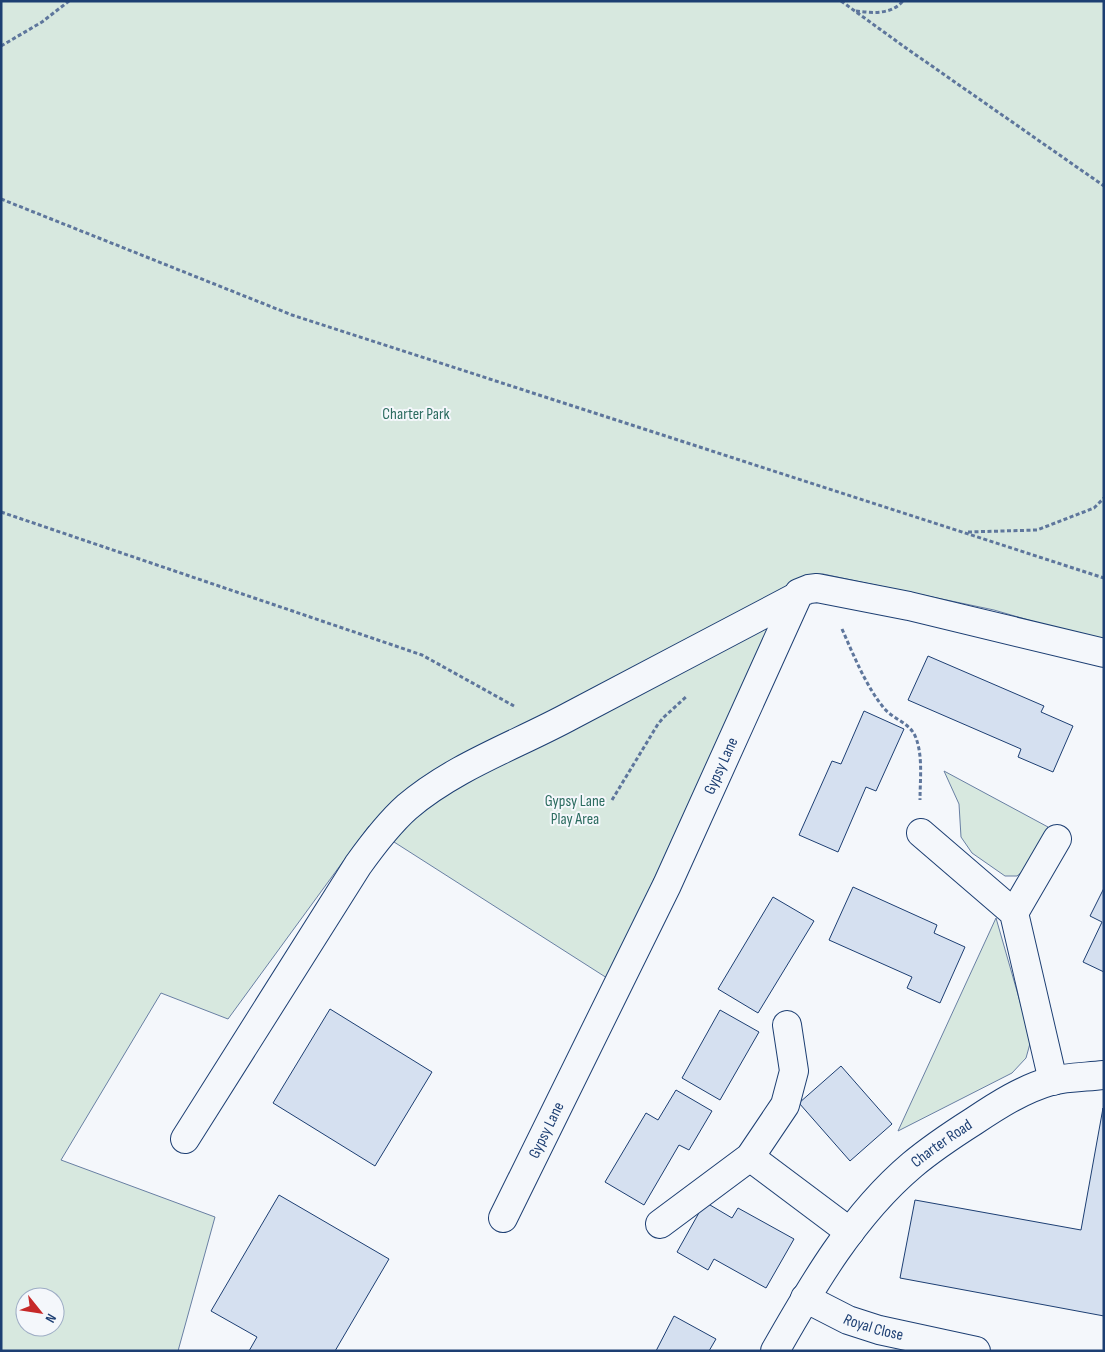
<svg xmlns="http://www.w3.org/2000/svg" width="1105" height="1352" font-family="'Sofia Sans Condensed',sans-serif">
	<rect width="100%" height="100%" fill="#f4f7fb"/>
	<g fill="#d7e8df" stroke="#687fa3" fill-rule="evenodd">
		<path d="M1,1H1104V642L994,610L823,574L811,575L793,587L607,978L369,826L228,1019L161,993L61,1160L215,1217L178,1351H1ZM25,1297H55V1327H25Z"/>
		<path d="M944,771L1048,827L1027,868L1017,876H1005L972,853L961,837L959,804Z"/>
		<path d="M996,918L1031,1040L1026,1058L1012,1073L898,1131Z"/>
	</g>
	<g fill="#d5e0f0" stroke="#1d3f73">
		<path d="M928,656L1044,706L1041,712L1073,726L1053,772L1018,757L1021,749L908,700Z"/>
		<path d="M864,711L904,729L876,791L866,787L838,852L799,835L832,761L841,764Z"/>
		<path d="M853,887L937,925L934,933L965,947L940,1003L907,988L912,977L829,940Z"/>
		<path d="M1104,888V972L1083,962L1102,922L1090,916Z"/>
		<path d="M773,897L814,921L758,1013L718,989Z"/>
		<path d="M330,1009L432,1072L375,1166L273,1103Z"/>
		<path d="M720,1010L759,1032L720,1100L682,1078Z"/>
		<path d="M841,1066L892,1124L850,1161L799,1103Z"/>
		<path d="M676,1090L712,1111L689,1150L679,1145L644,1205L605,1182L646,1113L658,1120Z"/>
		<path d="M1103,1108L1104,1316L900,1278L915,1200L1081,1230Z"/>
		<path d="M279,1195L389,1259L335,1351H249L257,1337L211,1311Z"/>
		<path d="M705,1202L732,1218L738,1208L794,1239L766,1288L714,1259L708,1270L677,1252Z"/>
		<path d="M674,1316L716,1339L709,1351H656Z"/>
	</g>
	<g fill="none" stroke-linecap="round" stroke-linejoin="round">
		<g stroke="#1d3f73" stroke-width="30">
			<g id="minor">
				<path d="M921,833L1014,913L1053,1081"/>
				<path d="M1014,913L1057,839"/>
				<path d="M185,1139L358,865C373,844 388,824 407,807C455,766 517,745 572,715C647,676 721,636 796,597"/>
				<path d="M750,1157L850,1232"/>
				<path id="s1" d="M503,1218L667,885L799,593L809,589L817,588L909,606L1104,653"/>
				<path d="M660,1224L750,1157L785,1105L794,1071L787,1025"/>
				<path id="s2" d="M805,1298L848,1320L879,1330L976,1351"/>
				<path id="s3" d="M775,1351C813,1284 853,1215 912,1165C931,1149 952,1135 974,1121C998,1105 1023,1089 1051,1081C1067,1077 1087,1077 1104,1075"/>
			</g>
		</g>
		<g stroke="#5e769c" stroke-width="3" stroke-dasharray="4 2.5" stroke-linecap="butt">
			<path d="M841,1L906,48L1104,186"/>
			<path d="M856,11C872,13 891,15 903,1"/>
			<path d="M1,46L42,22L69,1"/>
			<path d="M1,199L292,315L1104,578"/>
			<path d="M1,512L422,655L514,706"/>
			<path d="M968,532L1037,530L1094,508L1104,498"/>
			<path d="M842,629C854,656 865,684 883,707C893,720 910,722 916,738C923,757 920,780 920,800"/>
			<path d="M612,800L658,724L664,717L687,696"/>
		</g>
		<use href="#minor" stroke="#f4f7fb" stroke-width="28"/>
	</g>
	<g text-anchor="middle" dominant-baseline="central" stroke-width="4" stroke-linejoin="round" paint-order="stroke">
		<g font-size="16" fill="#2c6c60" stroke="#f4f7fb">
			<text x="416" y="414">Charter Park</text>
			<text x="575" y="801">Gypsy Lane<tspan x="575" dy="18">Play Area</tspan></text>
		</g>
		<g font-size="16" fill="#1d3f73" stroke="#f4f7fb">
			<text stroke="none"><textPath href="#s1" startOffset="502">Gypsy Lane</textPath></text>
			<text stroke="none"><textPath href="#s1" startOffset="98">Gypsy Lane</textPath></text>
			<text stroke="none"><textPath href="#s3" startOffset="269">Charter Road</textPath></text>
			<text stroke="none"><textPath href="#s2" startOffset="75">Royal Close</textPath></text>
		</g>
	</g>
	<rect width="1105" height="1352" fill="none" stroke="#1d3f73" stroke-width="5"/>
	<g transform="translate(40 1312) rotate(120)"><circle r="24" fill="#f4f7fb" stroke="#9eadc5"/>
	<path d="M0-4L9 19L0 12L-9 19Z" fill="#c62828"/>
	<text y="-8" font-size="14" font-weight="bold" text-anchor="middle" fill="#1d3f73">N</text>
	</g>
</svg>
